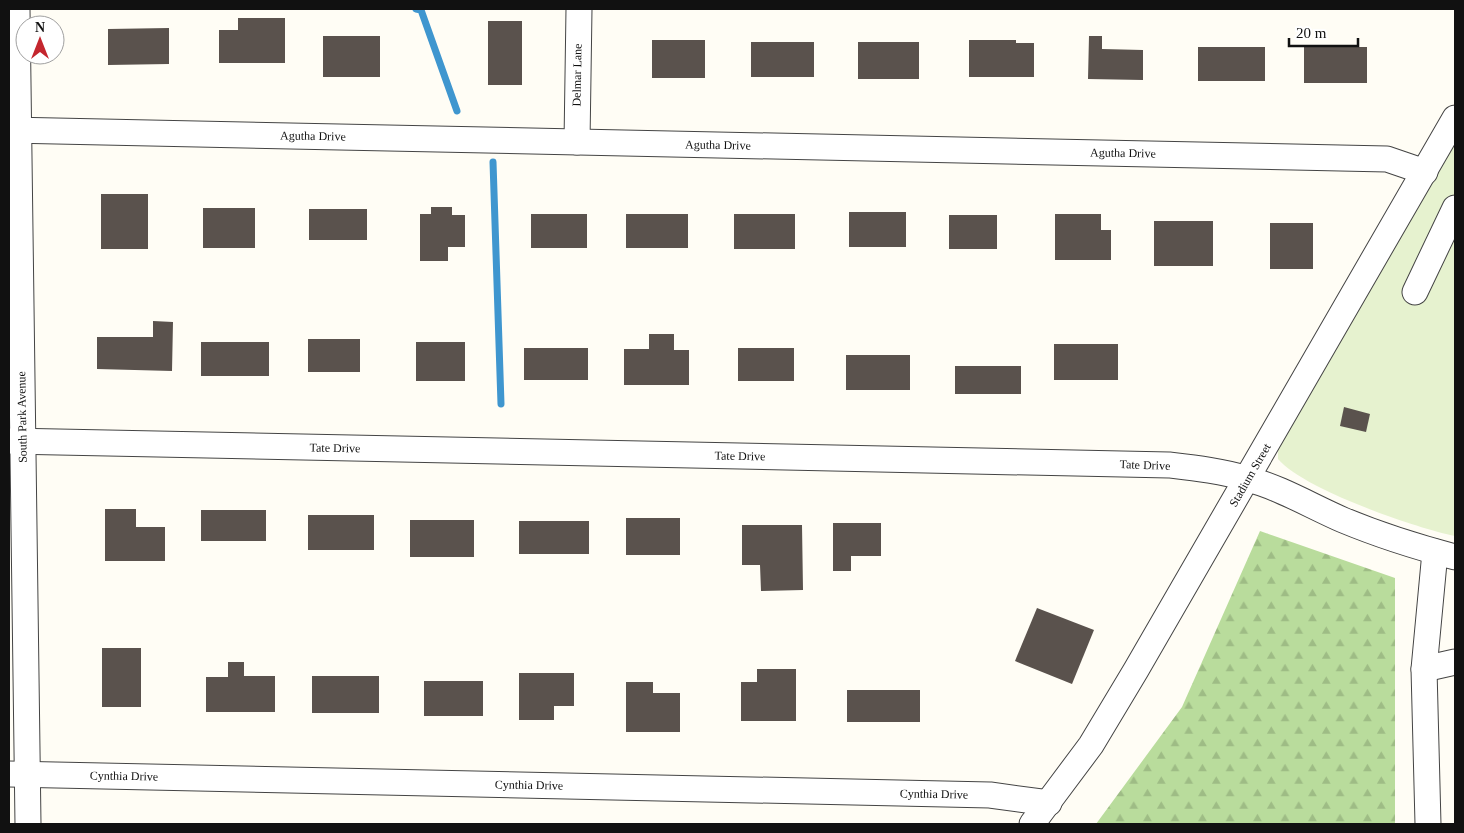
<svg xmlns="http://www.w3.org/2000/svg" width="1464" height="833" font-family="Georgia,serif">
	<defs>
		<pattern id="forest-firs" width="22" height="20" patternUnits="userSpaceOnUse" patternTransform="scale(1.25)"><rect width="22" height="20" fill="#b9dc9c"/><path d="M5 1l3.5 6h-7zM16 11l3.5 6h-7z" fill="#9ebc85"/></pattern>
	</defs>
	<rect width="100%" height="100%" fill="#fffdf5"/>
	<path fill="url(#forest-firs)" d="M1260,531L1395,578V824H1096L1182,707Z"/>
	<path fill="#e6f2cf" d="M1455,135V536C1415,528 1303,489 1278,459V449Z"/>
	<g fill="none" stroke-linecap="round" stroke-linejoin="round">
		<g stroke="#3f96cf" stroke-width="7">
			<path d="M416,9L421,10L457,111"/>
			<path d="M493,162L501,404"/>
		</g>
	</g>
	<g fill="#5a524d">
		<path d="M238,18H285V63H219V30H238Z"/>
		<rect x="488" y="21" width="34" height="64"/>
		<path d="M169,28V64L108,65V29Z"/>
		<rect x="323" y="36" width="57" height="41"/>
		<path d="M1089,36H1102V49L1143,50V80L1088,79Z"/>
		<rect x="652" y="40" width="53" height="38"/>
		<path d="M969,40H1016V43H1034V77H969Z"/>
		<rect x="751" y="42" width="63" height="35"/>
		<rect x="858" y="42" width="61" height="37"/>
		<rect x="1198" y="47" width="67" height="34"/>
		<rect x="1304" y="47" width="63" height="36"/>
		<rect x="101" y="194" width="47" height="55"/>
		<path d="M431,207H452V215H465V247H448V261H420V214H431Z"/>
		<rect x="203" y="208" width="52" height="40"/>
		<rect x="309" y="209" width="58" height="31"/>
		<rect x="849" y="212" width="57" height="35"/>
		<rect x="531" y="214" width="56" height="34"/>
		<rect x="626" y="214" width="62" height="34"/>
		<rect x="734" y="214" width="61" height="35"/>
		<path d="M1055,214H1101V230H1111V260H1055Z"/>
		<rect x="949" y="215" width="48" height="34"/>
		<rect x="1154" y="221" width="59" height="45"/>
		<rect x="1270" y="223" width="43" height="46"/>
		<path d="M153,321L173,322L172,371L97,369V337H153Z"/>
		<path d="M649,334H674V350H689V385H624V349H649Z"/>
		<rect x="308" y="339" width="52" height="33"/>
		<rect x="201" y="342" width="68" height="34"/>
		<rect x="416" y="342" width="49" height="39"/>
		<rect x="1054" y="344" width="64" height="36"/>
		<rect x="524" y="348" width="64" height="32"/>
		<rect x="738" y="348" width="56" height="33"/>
		<rect x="846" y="355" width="64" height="35"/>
		<rect x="955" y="366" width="66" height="28"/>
		<path d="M1344,407L1370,414L1366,432L1340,426Z"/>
		<path d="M105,509H136V527H165V561H105Z"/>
		<rect x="201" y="510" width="65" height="31"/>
		<rect x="308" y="515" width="66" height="35"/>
		<rect x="626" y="518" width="54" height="37"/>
		<rect x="410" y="520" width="64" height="37"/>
		<rect x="519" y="521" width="70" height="33"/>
		<path d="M833,523H881V556H851V571H833Z"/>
		<path d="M742,525H802L803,590L761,591L760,565H742Z"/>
		<path d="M1037,608L1094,630L1072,684L1015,661Z"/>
		<rect x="102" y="648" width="39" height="59"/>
		<path d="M228,662H244V676H275V712H206V677H228Z"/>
		<path d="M757,669H796V721H741V682H757Z"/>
		<path d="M519,673H574V706H554V720H519Z"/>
		<rect x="312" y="676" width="67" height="37"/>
		<rect x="424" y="681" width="59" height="35"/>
		<path d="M626,682H653V693H680V732H626Z"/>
		<rect x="847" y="690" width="73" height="32"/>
	</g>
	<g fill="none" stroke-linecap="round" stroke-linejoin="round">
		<g stroke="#444" stroke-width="27">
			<g id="minor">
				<path d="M17,9L28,824"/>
				<path d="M9,130L1387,159L1425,172"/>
				<path d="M577,142L579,9"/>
				<path d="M1415,292L1455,208"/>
				<path d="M9,441L1169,465C1195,468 1222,471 1248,479C1281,488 1311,506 1343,520C1379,535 1417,547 1455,557"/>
				<path d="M1424,669L1455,662"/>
				<path d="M9,774L990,795L1049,803"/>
				<path d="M1032,824L1091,745L1136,670L1455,118"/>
				<path d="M1428,824L1424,669L1435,552"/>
			</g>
		</g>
		<use href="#minor" stroke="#fff" stroke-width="25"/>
	</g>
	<g text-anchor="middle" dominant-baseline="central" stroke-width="5" stroke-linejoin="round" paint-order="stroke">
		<g font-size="12" fill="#111" stroke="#fff">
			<text transform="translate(577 75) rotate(-89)">Delmar Lane</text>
			<text transform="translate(313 136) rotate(1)">Agutha Drive</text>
			<text transform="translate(718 145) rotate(1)">Agutha Drive</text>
			<text transform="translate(1123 153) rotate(1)">Agutha Drive</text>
			<text transform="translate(22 417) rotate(-91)">South Park Avenue</text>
			<text transform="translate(335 448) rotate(1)">Tate Drive</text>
			<text transform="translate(740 456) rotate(1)">Tate Drive</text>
			<text transform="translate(1145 465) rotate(2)">Tate Drive</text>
			<text transform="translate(1250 475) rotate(-60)">Stadium Street</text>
			<text transform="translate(124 776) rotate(1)">Cynthia Drive</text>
			<text transform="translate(529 785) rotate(1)">Cynthia Drive</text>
			<text transform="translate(934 794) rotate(1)">Cynthia Drive</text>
		</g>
	</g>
	<rect width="1464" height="833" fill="none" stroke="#111111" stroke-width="20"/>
	<g transform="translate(40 40)"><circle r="24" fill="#ffffff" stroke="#a0a0a0"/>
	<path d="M0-4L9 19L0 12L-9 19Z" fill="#c4262e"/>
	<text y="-8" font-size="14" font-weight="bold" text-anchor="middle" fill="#111111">N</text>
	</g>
	<path d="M1289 38v8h69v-8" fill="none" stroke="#111111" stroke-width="2.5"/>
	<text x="1296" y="38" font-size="15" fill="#111111" stroke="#ffffff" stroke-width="4" paint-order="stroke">20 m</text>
</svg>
